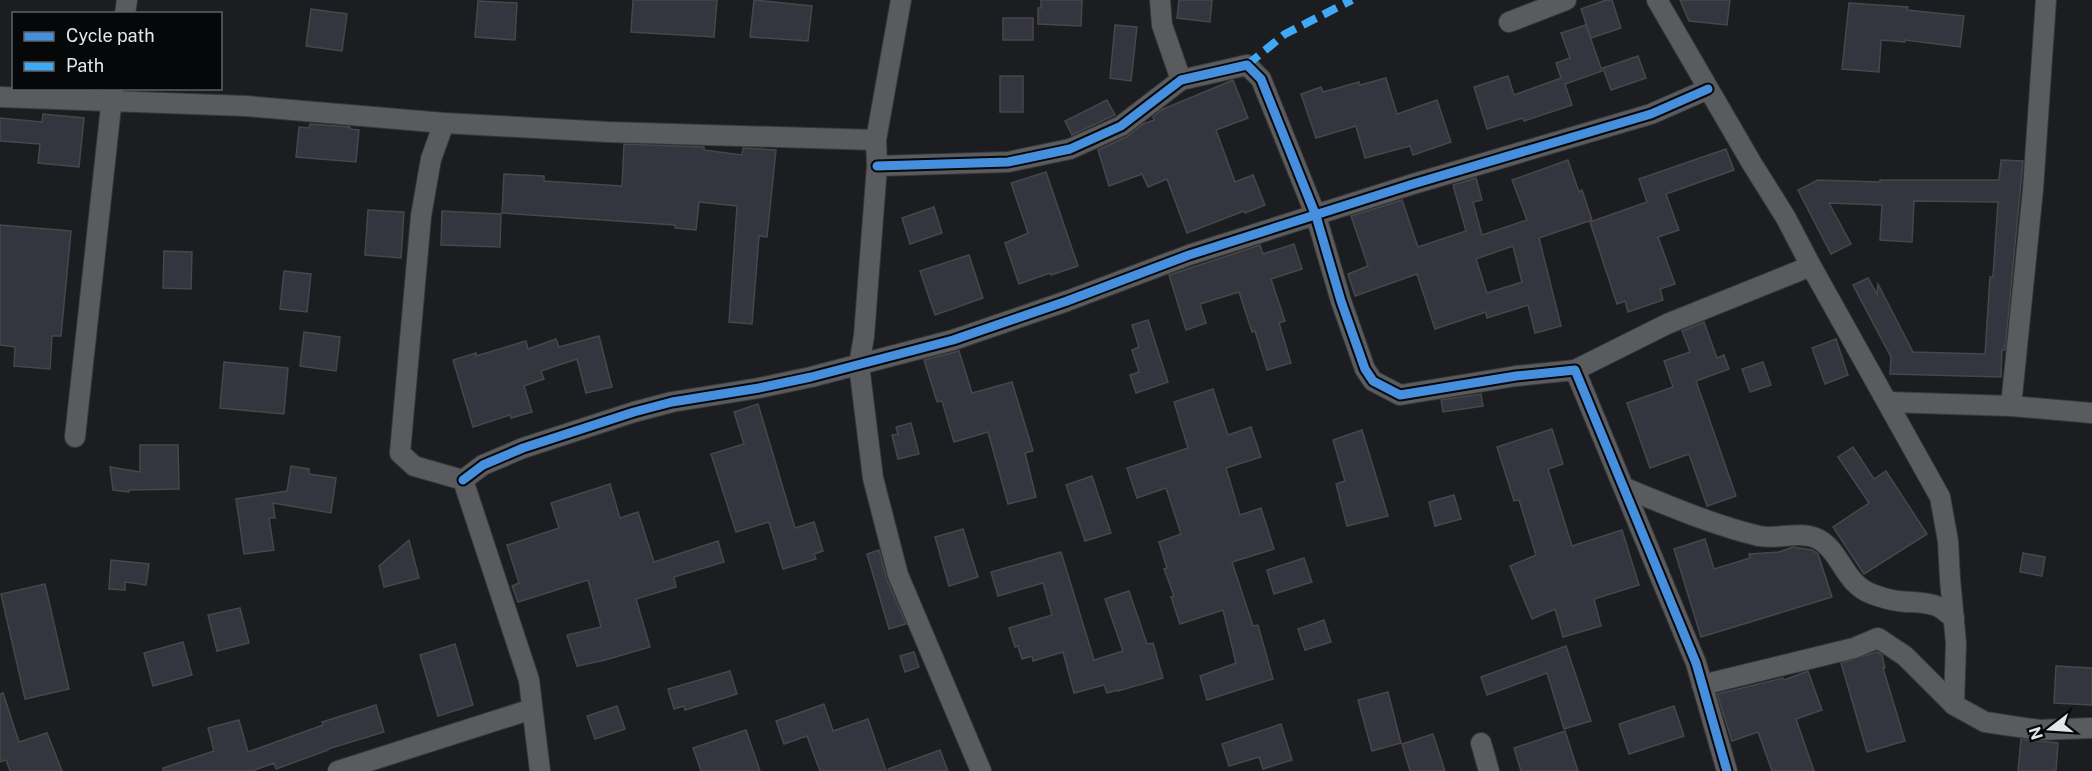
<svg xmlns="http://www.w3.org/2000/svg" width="2092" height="771" font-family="'Public Sans',sans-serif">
	<rect width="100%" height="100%" fill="#1c1d20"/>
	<g fill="#35353f" stroke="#47474a" stroke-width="1.5" fill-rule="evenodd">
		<path d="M633,0H717L714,37L631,32Z"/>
		<path d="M754,0L812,6L808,41L750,37Z"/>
		<path d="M1041,0H1082L1081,26L1038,24V8H1041Z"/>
		<path d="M1179,0H1212L1210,22L1177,18Z"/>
		<path d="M1606,0H1612L1621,28L1591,38L1581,9Z"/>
		<path d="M1680,0H1730L1727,25L1689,21Z"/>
		<path d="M478,1L517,3L515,40L475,37Z"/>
		<path d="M1849,3L1908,7L1907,10L1964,16L1960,47L1905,40V42L1881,40L1879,72L1842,69Z"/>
		<path d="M311,9L347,14L342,51L306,46Z"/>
		<rect x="1003" y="18" width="30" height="22"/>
		<path d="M1115,25L1137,27L1131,81L1110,78Z"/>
		<path d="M1586,25L1602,71L1565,84L1572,105L1524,121L1523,118L1487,129L1474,87L1508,76L1514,95L1561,78L1556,63L1570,58L1561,33Z"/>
		<path d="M1638,56L1646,78L1611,90L1603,68Z"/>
		<rect x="1000" y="76" width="23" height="36"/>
		<path d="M1386,78L1397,114L1437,100L1451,142L1413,155L1410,146L1365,158L1356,126L1316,138L1301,94L1321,87L1323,92L1359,82L1360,85Z"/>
		<path d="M1233,80L1248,118L1216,130L1235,182L1253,175L1265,205L1245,213L1244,211L1187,233L1167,179L1148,187L1142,174L1109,186L1098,150L1126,137L1143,124L1154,120L1153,117L1161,110Z"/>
		<path d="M1107,100L1115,115L1072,135L1065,121Z"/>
		<path d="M43,114L84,118L79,167L38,163L40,144L0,141V118L42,122Z"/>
		<path d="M310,124L350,127V129L359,130L356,162L296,157L299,127L309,128Z"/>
		<path d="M624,144L704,147V150L742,155L743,148L776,150L767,237L759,236L752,324L729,322L737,206L699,202L696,230L675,228V225L502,213L504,174L544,176V181L622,186Z"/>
		<path d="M1726,149L1734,170L1666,194L1679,230L1658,237L1675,284L1660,289L1663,300L1628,312L1625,301L1617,304L1590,222L1647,202L1639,179Z"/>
		<path d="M1568,160L1579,192L1582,190L1592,220L1539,238L1561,326L1535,333L1528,305L1487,318L1486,312L1435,329L1417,274L1355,296L1348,274L1368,266L1351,216L1402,200L1418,247L1466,231L1453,185L1476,178L1482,200L1473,202L1482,235L1527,220L1512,180ZM1513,246L1522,282L1487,293L1476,259Z"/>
		<path d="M2001,160L2023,161L2005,350H2002L2001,377L1890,374L1891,357L1853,285L1868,278L1877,294L1878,284L1913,352L1985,354L1990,277H1993L1998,202L1914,201L1912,242L1880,240L1882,205L1829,203L1851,244L1831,254L1798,190L1818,180L1880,182V180H1999Z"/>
		<path d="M1046,172L1078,266L1051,275L1050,273L1019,284L1005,243L1028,233L1011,183Z"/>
		<path d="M934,207L942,233L910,244L902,218Z"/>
		<path d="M368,210L404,212L401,258L365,255Z"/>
		<path d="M442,211L501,214L500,247L441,245Z"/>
		<path d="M0,225L71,231L61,336H52L50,369L14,366L15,347L0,345Z"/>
		<path d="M1294,244L1302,269L1271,279L1285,321L1279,323L1291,363L1267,370L1255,331L1252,332L1239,292L1200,304L1206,323L1186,330L1169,275L1260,245L1263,254Z"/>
		<path d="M164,251L192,252L191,289L163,288Z"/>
		<path d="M969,255L983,298L935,315L920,271Z"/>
		<path d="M284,271L311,274L307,312L280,309Z"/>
		<path d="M1148,320L1168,382L1136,393L1130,375L1139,372L1132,350L1139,347L1132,325Z"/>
		<path d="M1704,322L1717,358L1724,355L1729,369L1696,381L1736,496L1707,506L1689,454L1650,468L1627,403L1673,387L1664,361L1690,352L1682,331Z"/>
		<path d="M304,332L340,337L336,371L300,366Z"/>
		<path d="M599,336L612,387L586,393L577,359L541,371L544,379L524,386L532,412L511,418L510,415L473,427L453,360L476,353V356L526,341L528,349L556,339L559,347Z"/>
		<path d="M1836,339L1848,375L1825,384L1812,348Z"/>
		<path d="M959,351L972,393L1012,382L1033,451L1025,453L1036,497L1008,504L988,432L954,442L942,401L937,402L924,360Z"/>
		<path d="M224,362L288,368L284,414L220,408Z"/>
		<path d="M1763,362L1771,385L1750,392L1742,369Z"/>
		<path d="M1213,389L1228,435L1251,427L1261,457L1226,468L1240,515L1261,508L1274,549L1232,562L1253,626L1258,625L1273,679L1207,700L1200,676L1236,663L1223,610L1180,624L1171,597L1174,596L1164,569L1167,568L1159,542L1181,534L1166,488L1137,498L1127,468L1188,448L1174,402Z"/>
		<path d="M1481,394L1483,406L1443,412L1441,400Z"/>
		<path d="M758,404L795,528L814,522L823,551L814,554L816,559L783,569L769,522L736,532L711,454L744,444L734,412Z"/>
		<path d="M911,423L919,454L898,459L892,435L898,434L896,427Z"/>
		<path d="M1552,429L1563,464L1548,469L1572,546L1622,530L1639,585L1594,599L1601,626L1563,637L1555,609L1532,619L1510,566L1536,555L1519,500L1514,501L1497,447Z"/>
		<path d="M1362,430L1388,516L1347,526L1336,484L1345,481L1333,440Z"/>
		<path d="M140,445H178L179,489L129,490V492L113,490L110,467L140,472Z"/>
		<path d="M1853,447L1874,479L1886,471L1927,534L1864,574L1833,527L1869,503L1838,457Z"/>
		<path d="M291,466L309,469V474L336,478L331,513L273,503L275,518H269L274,550L244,554L236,499L287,491Z"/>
		<path d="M1092,476L1111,533L1085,541L1066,485Z"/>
		<path d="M610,484L620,518L638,512L654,562L718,541L724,562L674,577L676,587L636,599L650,647L605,660L577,666L567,635L601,627L588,580L518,602L512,586L519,583L507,545L559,528L551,503Z"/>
		<path d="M1454,495L1461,519L1435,526L1429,502Z"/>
		<path d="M963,529L978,577L949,586L935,537Z"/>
		<path d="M1705,539L1714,569L1750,558L1749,554L1779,552L1793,547L1812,550L1818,554L1832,597L1701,637L1674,549Z"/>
		<path d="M409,540L419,578L384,587L379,566Z"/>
		<path d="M879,550L887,580L906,624L889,629L867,554Z"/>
		<path d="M1061,552L1094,660L1123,651L1105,599L1129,591L1147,644L1153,643L1163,678L1118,691V690L1107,693L1104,685L1074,693L1063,652L1033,661L1032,656L1022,659L1018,646L1015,647L1009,628L1052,615L1043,583L998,596L991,572Z"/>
		<path d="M2023,553L2045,557L2042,576L2020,572Z"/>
		<path d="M1304,558L1312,582L1274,594L1267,570Z"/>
		<path d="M111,560L149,564L146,585L125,582V590L109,589Z"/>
		<path d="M45,584L69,689L25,699L1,594Z"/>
		<path d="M240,608L249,643L217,651L208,615Z"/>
		<path d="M1324,620L1331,642L1305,650L1298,629Z"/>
		<path d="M183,642L192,675L153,686L144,653Z"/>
		<path d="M455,644L473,705L438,716L420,655Z"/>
		<path d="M1566,646L1591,721L1564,729L1547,673L1487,695L1481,677Z"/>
		<path d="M914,652L919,667L905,672L900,656Z"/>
		<path d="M1877,652L1882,655L1885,668H1883L1905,741L1867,752L1841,663Z"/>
		<path d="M2056,666L2092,668V705L2054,703Z"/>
		<path d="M730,671L737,694L685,710L684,706L674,709L668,689Z"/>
		<path d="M1808,671L1822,710L1796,719L1814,771H1772L1758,732L1732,741L1717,694L1783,678L1784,680Z"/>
		<path d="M1388,692L1401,743L1372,751L1358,700Z"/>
		<path d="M3,693L19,742L47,733L62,771H10L6,760L0,762V694Z"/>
		<path d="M824,704L833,731L868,719L886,771H820L807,736L784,744L776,721Z"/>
		<path d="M376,705L384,732L328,749V750L276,769L274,763L252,771H163V768L214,751L208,728L239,720L248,752L323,725L322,722Z"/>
		<path d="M617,706L625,729L595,739L587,716Z"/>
		<path d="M1674,706L1684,736L1629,754L1619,724Z"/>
		<path d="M1281,724L1292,760L1263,769L1259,757L1229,766L1222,744Z"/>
		<path d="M746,730L760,771H701L693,748Z"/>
		<path d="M1565,731L1578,771H1521L1514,748Z"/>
		<path d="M1433,734L1445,771H1410L1402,744Z"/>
		<path d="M2021,739L2058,743L2056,771H2018Z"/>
		<path d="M940,750L948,771H888V769Z"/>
	</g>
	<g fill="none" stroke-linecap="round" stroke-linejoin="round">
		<g stroke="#36383a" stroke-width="22">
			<g id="minor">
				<path d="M901,0L876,140L877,166L864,336L859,365L873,478L898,575L981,771"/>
				<path d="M1160,0L1162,25L1181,80"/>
				<path d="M1657,0L1751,162L1786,218L1811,266L1940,497L1948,541L1950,579L1956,643L1954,705"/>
				<path d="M125,14L127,0"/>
				<path d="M1509,22L1566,0"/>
				<path d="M0,97L246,106L444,123L608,132L876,140"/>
				<path d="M444,123L431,159L421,216L400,453L414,466L463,480"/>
				<path d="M877,166L1008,162L1070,149L1121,126L1181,80L1247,65L1261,79L1316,216L1341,301L1365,369L1373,381L1400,395L1516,376L1575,370L1696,663L1727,771"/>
				<path d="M1575,370L1667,324L1811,266"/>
				<path d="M1888,402L2011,406L2033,189L2046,0"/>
				<path d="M2011,406L2092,413"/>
				<path d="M75,437L113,88"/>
				<path d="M463,480L483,465L523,448L634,412L672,402L759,388L811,377L953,340L1067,301L1189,255L1413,184L1651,114L1708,89"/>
				<path d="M463,480L529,680L540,771"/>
				<path d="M1625,488C1669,506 1713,525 1759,536C1778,540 1801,530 1818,539C1841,551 1844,584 1872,594C1880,597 1890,600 1898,601C1912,603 1926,601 1939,607C1944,610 1949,615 1954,618"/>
				<path d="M1702,685L1854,648L1878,638L1905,656L1954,705L1985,722L2039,730L2092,728"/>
				<path d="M1481,743L1489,771"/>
				<path d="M338,771L532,709"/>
			</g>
		</g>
		<use href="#minor" stroke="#5a5b5e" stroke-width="20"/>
		<path stroke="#3fa9f5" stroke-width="8" stroke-dasharray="15 8" stroke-linecap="butt" d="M1247,65L1285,34L1352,0"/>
		<g stroke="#060709" stroke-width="13">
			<g id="cycleway">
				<path d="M877,166L1008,162L1070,149L1121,126L1181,80L1247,65L1261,79L1316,216L1341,301L1365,369L1373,381L1400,395L1516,376L1575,370L1696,663L1727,771"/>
				<path d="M463,480L483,465L523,448L634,412L672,402L759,388L811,377L953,340L1067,301L1189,255L1413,184L1651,114L1708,89"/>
			</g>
		</g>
		<use href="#cycleway" stroke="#468fdf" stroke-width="9"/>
	</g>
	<rect x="12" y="12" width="210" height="78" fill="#060709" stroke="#5f6163" stroke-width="1.5"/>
	<rect x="24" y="32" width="30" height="9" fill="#468fdf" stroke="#5f6163" stroke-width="1.5"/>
	<text x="66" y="42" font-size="18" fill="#e5e7eb">Cycle path</text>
	<rect x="24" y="62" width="30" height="9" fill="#3fa9f5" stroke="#5f6163" stroke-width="1.5"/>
	<text x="66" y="72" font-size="18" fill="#e5e7eb">Path</text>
	<g transform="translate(2050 729) rotate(253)" stroke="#060709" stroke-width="4.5" paint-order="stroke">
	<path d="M0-4.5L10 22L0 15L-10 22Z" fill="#e5e7eb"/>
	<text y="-9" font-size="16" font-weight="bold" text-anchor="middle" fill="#e5e7eb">N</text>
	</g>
</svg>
